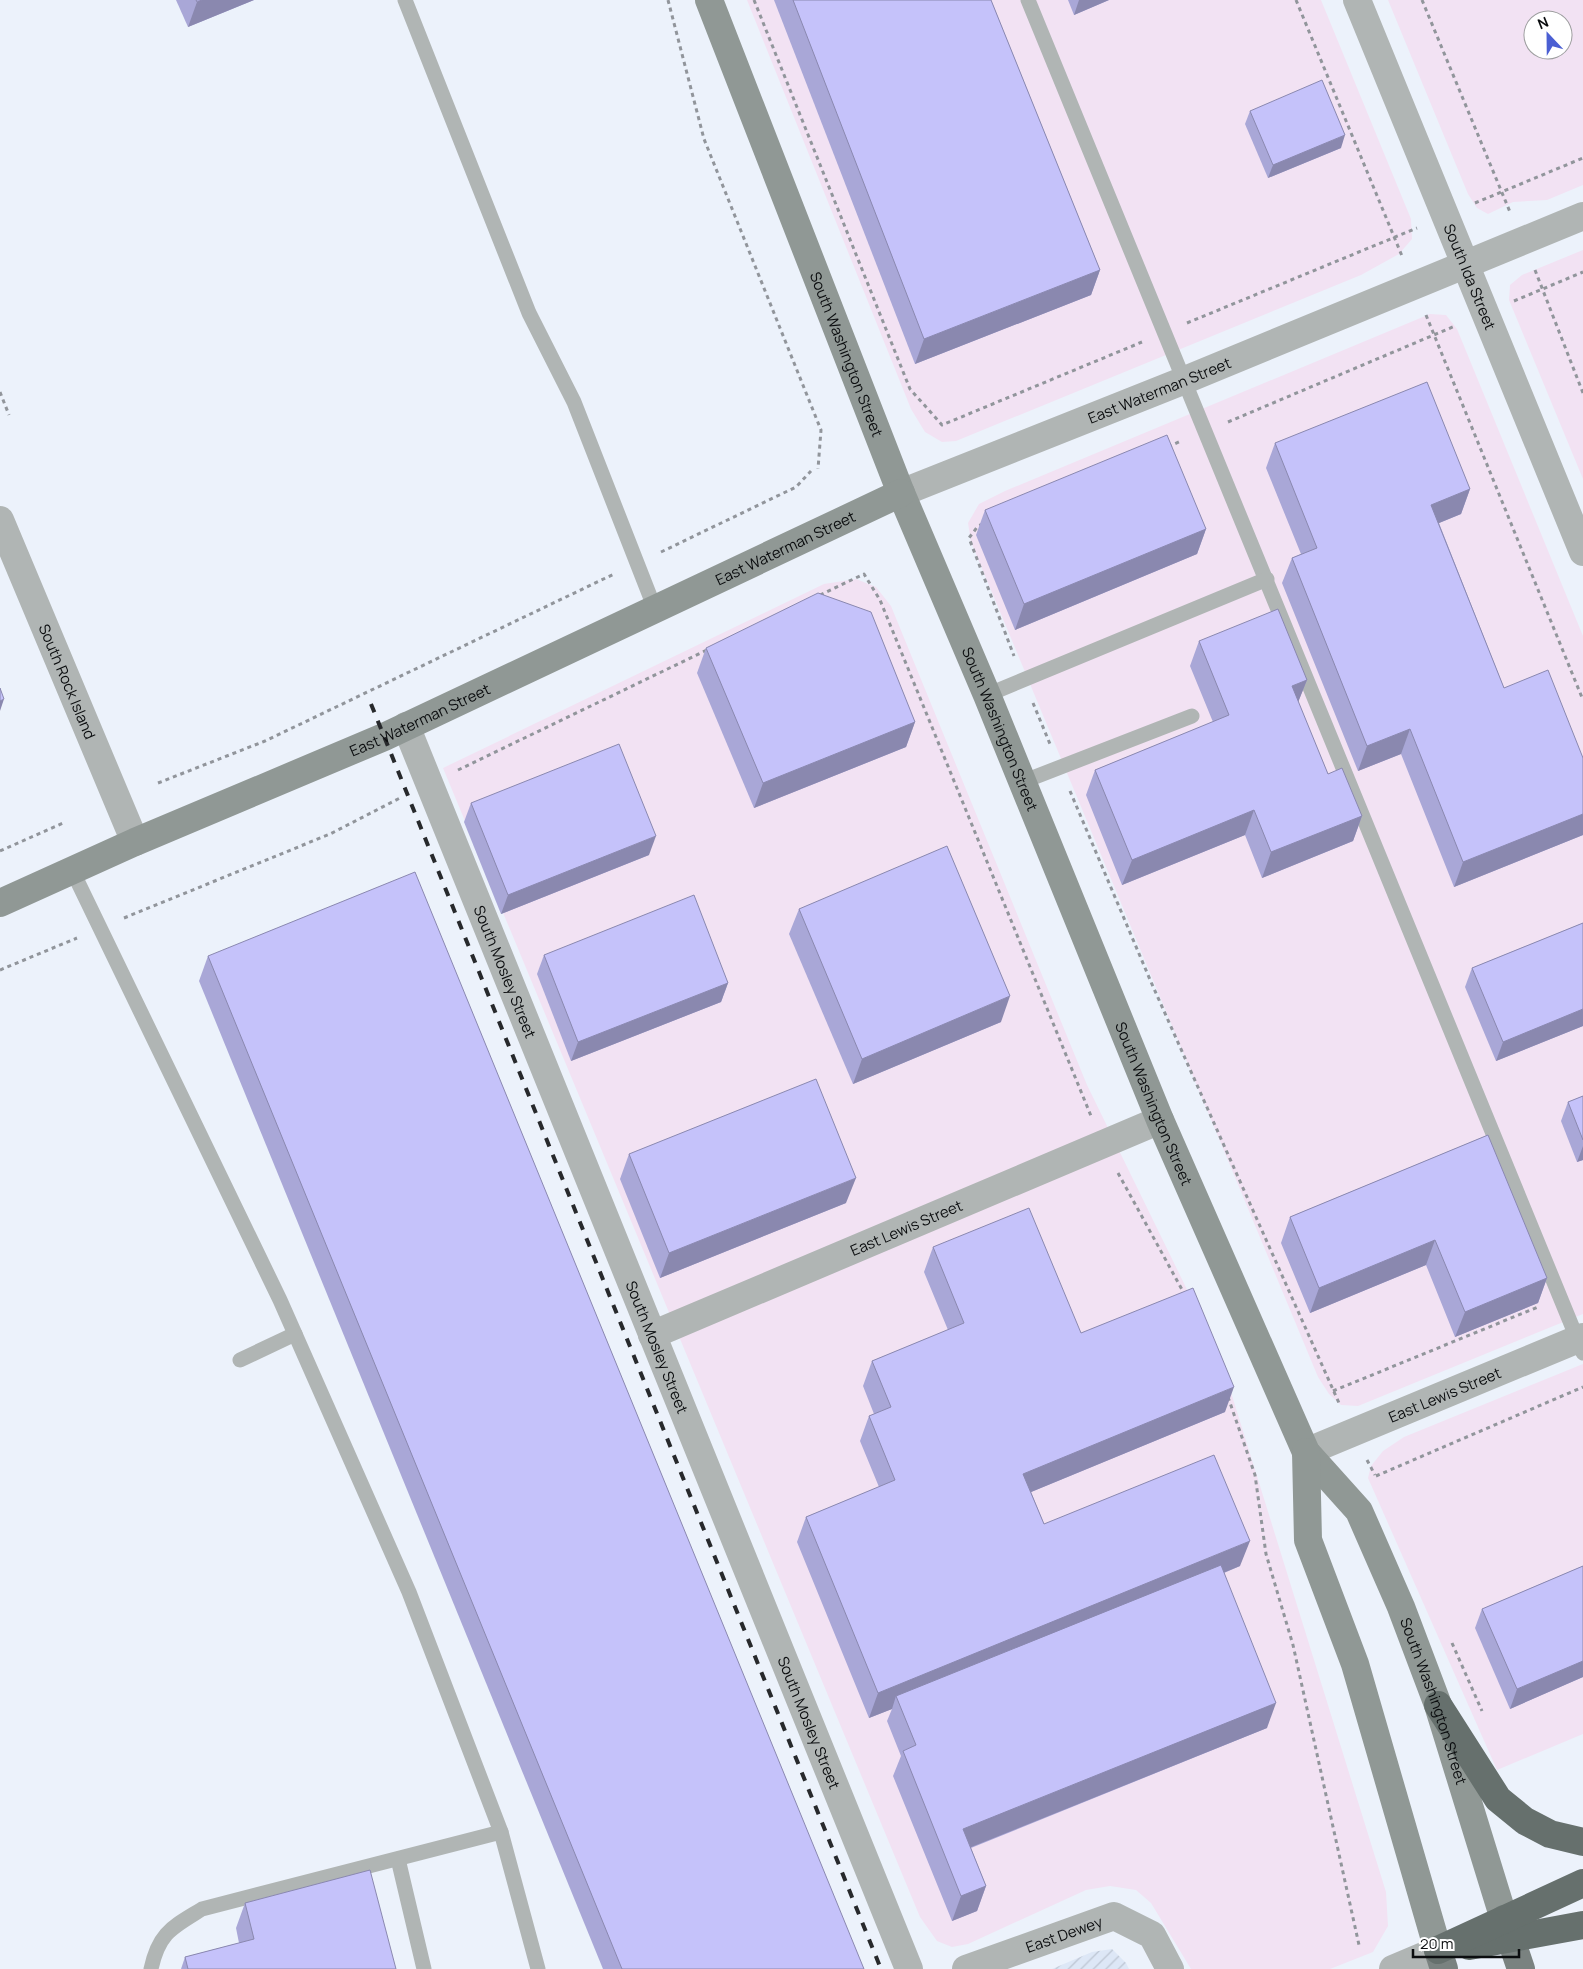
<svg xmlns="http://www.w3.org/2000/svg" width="1583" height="1969" font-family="Manrope,sans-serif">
	<defs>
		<pattern id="industrial-furrows" width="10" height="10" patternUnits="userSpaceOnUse" patternTransform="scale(1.25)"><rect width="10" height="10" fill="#dde7f6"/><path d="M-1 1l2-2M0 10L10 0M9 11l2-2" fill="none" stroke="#bcc5d2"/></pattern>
	</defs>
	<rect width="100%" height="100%" fill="#ecf2fb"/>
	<g fill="#f2e2f3" fill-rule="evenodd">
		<path d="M747,0H1321L1411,219L1412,239L1399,254L1361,275L956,441L942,442L925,432L911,409Z"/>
		<path d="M1388,0H1583V185L1547,200L1513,202L1488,214L1477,208L1468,194ZM1533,20H1563V50H1533Z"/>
		<path d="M1583,250V479L1509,300L1510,285L1522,275Z"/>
		<path d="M1430,314L1446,315L1457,329L1583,636V1314L1358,1406L1341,1405L1329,1394L1318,1377L971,542L968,523L979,504L1005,491Z"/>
		<path d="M856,579L876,587L891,606L1087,1085L1197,1310L1229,1386L1386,1892L1388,1926L1373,1952L1330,1969H1191L1151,1903L1136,1890L1110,1886L1086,1890L968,1944L952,1947L937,1941L920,1917L443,768L824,584Z"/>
		<path d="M1583,1364V1734L1497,1770L1368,1478L1371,1466L1383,1451L1404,1437Z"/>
	</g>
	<path fill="url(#industrial-furrows)" d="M1112,1949L1126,1963L1129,1969H1052L1092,1952Z"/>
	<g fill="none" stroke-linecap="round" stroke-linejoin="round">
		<g stroke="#91959b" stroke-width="3" stroke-dasharray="4 4" stroke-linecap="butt">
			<path d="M668,0L704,139L821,430L818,469"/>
			<path d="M754,0L910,389L942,425L1142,342"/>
			<path d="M1296,0L1402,256"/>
			<path d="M1422,0L1510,212"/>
			<path d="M1475,203L1583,158"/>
			<path d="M1535,270L1583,393"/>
			<path d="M1514,301L1583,272"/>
			<path d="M1426,315L1583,700"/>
			<path d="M1187,323L1417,228"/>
			<path d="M0,392L9,415"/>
			<path d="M1228,422L1455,326"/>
			<path d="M1168,447L1181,441"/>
			<path d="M983,524L978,526L969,538L1014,656"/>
			<path d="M661,552L796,487L811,471"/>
			<path d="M820,595L864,574L880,600L1091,1116"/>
			<path d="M1033,703L1050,744"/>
			<path d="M458,770L709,649"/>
			<path d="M158,783L265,741L614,574"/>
			<path d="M1070,791L1151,982L1339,1403"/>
			<path d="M0,851L63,823"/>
			<path d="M124,918L330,834L400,798"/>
			<path d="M0,970L77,938"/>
			<path d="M1118,1173L1185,1295"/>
			<path d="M1333,1391L1538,1307"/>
			<path d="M1228,1397L1255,1475L1266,1554L1293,1645L1359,1945"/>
			<path d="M1367,1460L1375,1475"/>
			<path d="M1376,1476L1583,1387"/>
			<path d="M1452,1643L1482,1711"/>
		</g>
		<g stroke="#b0b5b4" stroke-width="15">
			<path d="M405,0L529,313L574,402L655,609"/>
			<path d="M1028,0L1583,1353"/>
			<path d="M987,695L1267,579"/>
			<path d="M1022,782L1192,716"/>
			<path d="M72,870L280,1300L409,1592L501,1832L538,1969"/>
			<path d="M240,1360L295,1334"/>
			<path d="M398,1859L424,1969"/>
			<path d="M151,1969C159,1932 173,1927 202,1909L501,1832"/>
		</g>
		<g stroke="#b0b5b4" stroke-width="28">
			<path id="s1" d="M1357,0L1583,552"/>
			<path id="s2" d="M901,493L1185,380L1583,216"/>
			<path id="s3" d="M0,520L135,842"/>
			<path id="s4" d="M406,726L909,1969"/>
			<path id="s5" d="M652,1335L1160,1120"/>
			<path id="s6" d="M1306,1452L1583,1337"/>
			<path id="s7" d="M966,1969L1114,1916L1152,1935L1170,1969"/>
			<path d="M1393,1969L1438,1950"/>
		</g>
		<g stroke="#909895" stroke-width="28">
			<path id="s8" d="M709,0L901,493L987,695L1160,1120L1306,1452L1359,1511L1401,1607L1438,1705L1504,1919"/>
			<path id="s9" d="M0,903L135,842L384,737L901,493"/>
			<path d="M1306,1452L1308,1540L1355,1664L1438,1950"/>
		</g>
		<g stroke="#7a8280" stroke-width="28">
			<path d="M1504,1919L1521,1969"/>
			<path d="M1438,1950L1444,1969"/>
		</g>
		<g stroke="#66706d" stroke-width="28">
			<path d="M1438,1705L1498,1799L1525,1821L1550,1834L1583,1842"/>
			<path d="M1469,1946L1583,1925"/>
			<path d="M1438,1950L1583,1883"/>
		</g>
		<path stroke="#27292c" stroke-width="4" stroke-dasharray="9 9" stroke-linecap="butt" d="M371,704L881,1969"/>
	</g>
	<g fill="#a9a7d7">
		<path d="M176,0H254L188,27Z"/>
		<path d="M774,0H991L1100,270L1091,295L915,364Z"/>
		<path d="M1068,0H1109L1074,15Z"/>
		<path d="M1250,111L1341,148L1268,178L1245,124Z"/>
		<path d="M1275,443L1470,489L1461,514L1439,523L1504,688L1583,758V835L1454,887L1401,754L1358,771L1282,583L1292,558L1301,554L1266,468Z"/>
		<path d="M985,510L1206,529L1197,554L1015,630L976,535Z"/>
		<path d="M1199,641L1307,680L1298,702L1328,774L1362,816L1353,841L1262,878L1245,835L1122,885L1086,795L1095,770L1213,722L1190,666Z"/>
		<path d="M706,648L915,722L906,747L754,808L697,673Z"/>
		<path d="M471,803L649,855L501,914L464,822Z"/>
		<path d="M799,909L1001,1022L853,1084L789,934Z"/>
		<path d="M1583,923V1026L1496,1061L1465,987L1472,968Z"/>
		<path d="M544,955L728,983L721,1002L571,1061L537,974Z"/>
		<path d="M208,956L864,1969H603L199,981Z"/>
		<path d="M1583,1096V1160L1577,1162L1561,1121L1568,1102Z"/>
		<path d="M1488,1135L1547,1278L1538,1303L1455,1337L1426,1265L1310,1313L1281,1243L1290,1217Z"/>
		<path d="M629,1154L846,1203L660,1278L620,1179Z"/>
		<path d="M933,1247L1081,1333L1225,1412L1031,1492L1044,1524L1240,1566L1224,1573L1267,1728L971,1848L986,1886L977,1911L952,1921L893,1776L901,1756L887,1721L892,1709L869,1718L797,1542L806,1517L879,1487L860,1441L869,1416L874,1414L863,1386L872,1361L948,1330L924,1272Z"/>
		<path d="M1583,1566V1677L1510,1709L1475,1628L1482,1609Z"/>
		<path d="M245,1903L396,1969H181L185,1957L239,1943L236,1928Z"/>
	</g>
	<g fill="#8a88af">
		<path d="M202,0H254L188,27L197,2Z"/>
		<path d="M1079,0H1109L1074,15Z"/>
		<path d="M1345,135L1341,148L1268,178L1273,165Z"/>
		<path d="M1100,270L1091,295L915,364L924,339Z"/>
		<path d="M1470,489L1461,514L1422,530L1431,505Z"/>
		<path d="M1206,529L1197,554L1015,630L1024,604Z"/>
		<path d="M1307,680L1297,705L1292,686Z"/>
		<path d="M4,699L0,711V701Z"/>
		<path d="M915,722L906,747L754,808L763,783Z"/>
		<path d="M1410,729L1401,754L1358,771L1367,746Z"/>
		<path d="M1254,810L1245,835L1122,885L1132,860Z"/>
		<path d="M1583,814V835L1454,887L1463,862Z"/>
		<path d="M1362,816L1353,841L1262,878L1271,852Z"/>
		<path d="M656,836L649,855L501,914L508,895Z"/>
		<path d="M728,983L721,1002L571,1061L578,1042Z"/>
		<path d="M1010,996L1001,1022L853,1084L862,1059Z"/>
		<path d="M1583,1009V1026L1496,1061L1503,1042Z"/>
		<path d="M1583,1146V1160L1577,1162Z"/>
		<path d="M856,1178L846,1203L660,1278L669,1253Z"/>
		<path d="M1435,1240L1426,1265L1310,1313L1319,1288Z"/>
		<path d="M1547,1278L1538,1303L1455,1337L1465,1312Z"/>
		<path d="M1234,1387L1225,1412L1014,1499L1023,1474Z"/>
		<path d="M1250,1541L1240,1566L900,1705L896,1696L892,1709L869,1718L878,1693Z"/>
		<path d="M1583,1661V1677L1510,1709L1517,1689Z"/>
		<path d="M1276,1703L1267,1728L954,1854L963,1829Z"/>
		<path d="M986,1886L977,1911L952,1921L961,1896Z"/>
	</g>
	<g fill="#c5c2fa" stroke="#8a88af">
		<path d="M196,0H202L197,2Z"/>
		<path d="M793,0H991L1100,270L924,339Z"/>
		<path d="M1322,80L1345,135L1273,165L1250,111Z"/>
		<path d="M1427,382L1470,489L1431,505L1504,688L1548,670L1583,758V814L1463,862L1410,729L1367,746L1292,558L1317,548L1275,443Z"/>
		<path d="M1167,435L1206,529L1024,604L985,510Z"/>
		<path d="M818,593L871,612L915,722L763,783L706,648Z"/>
		<path d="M1278,609L1307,680L1292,686L1328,774L1342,768L1362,816L1271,852L1254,810L1132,860L1095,770L1229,715L1199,641Z"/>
		<path d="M0,688L4,699L0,701Z"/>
		<path d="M619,744L656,836L508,895L471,803Z"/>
		<path d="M947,846L1010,996L862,1059L799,909Z"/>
		<path d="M415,872L864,1969H622L208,956Z"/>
		<path d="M694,895L728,983L578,1042L544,955Z"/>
		<path d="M1583,923V1009L1503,1042L1472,968Z"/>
		<path d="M816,1079L856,1178L669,1253L629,1154Z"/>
		<path d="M1583,1096V1140L1568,1102Z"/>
		<path d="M1488,1135L1547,1278L1465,1312L1435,1240L1319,1288L1290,1217Z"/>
		<path d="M1029,1208L1081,1333L1193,1288L1234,1387L1023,1474L1044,1524L1214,1455L1250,1541L878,1693L806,1517L895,1480L869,1416L891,1407L872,1361L964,1323L933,1247Z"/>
		<path d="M1221,1565L1276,1703L963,1829L986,1886L961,1896L903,1751L916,1745L896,1696Z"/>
		<path d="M1583,1566V1661L1517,1689L1482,1609Z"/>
		<path d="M370,1870L396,1969H188L185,1957L254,1939L245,1903Z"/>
	</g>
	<g text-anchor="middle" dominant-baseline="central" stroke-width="5" stroke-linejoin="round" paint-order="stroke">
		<g font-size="15" fill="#0b0d0f" stroke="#fff">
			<text stroke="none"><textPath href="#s1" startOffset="299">South Ida Street</textPath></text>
			<text stroke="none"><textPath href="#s8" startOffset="380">South Washington Street</textPath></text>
			<text stroke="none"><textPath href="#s2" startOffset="278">East Waterman Street</textPath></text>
			<text stroke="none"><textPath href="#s9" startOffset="862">East Waterman Street</textPath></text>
			<text stroke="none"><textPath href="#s3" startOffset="175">South Rock Island</textPath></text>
			<text stroke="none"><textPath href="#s9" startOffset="458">East Waterman Street</textPath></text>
			<text stroke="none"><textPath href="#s8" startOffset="785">South Washington Street</textPath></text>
			<text stroke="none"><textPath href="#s4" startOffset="265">South Mosley Street</textPath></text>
			<text stroke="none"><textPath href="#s8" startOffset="1190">South Washington Street</textPath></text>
			<text stroke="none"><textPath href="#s5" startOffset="276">East Lewis Street</textPath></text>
			<text stroke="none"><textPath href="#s4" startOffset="670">South Mosley Street</textPath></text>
			<text stroke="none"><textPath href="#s6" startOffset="150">East Lewis Street</textPath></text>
			<text stroke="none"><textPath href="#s8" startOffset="1854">South Washington Street</textPath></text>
			<text stroke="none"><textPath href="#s4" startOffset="1075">South Mosley Street</textPath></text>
			<text stroke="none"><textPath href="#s7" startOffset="104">East Dewey</textPath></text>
		</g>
	</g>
	<g transform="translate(1548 35) rotate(338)"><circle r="24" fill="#ffffff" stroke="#9d9e9f"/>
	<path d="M0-4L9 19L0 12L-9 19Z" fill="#4b5fd3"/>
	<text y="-8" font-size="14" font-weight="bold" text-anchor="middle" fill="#0b0d0f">N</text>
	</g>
	<path d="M1413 1949v8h106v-8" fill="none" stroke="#0b0d0f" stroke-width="2.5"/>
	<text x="1420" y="1949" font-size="15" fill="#0b0d0f" stroke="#ffffff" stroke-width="4" paint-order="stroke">20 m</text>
</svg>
